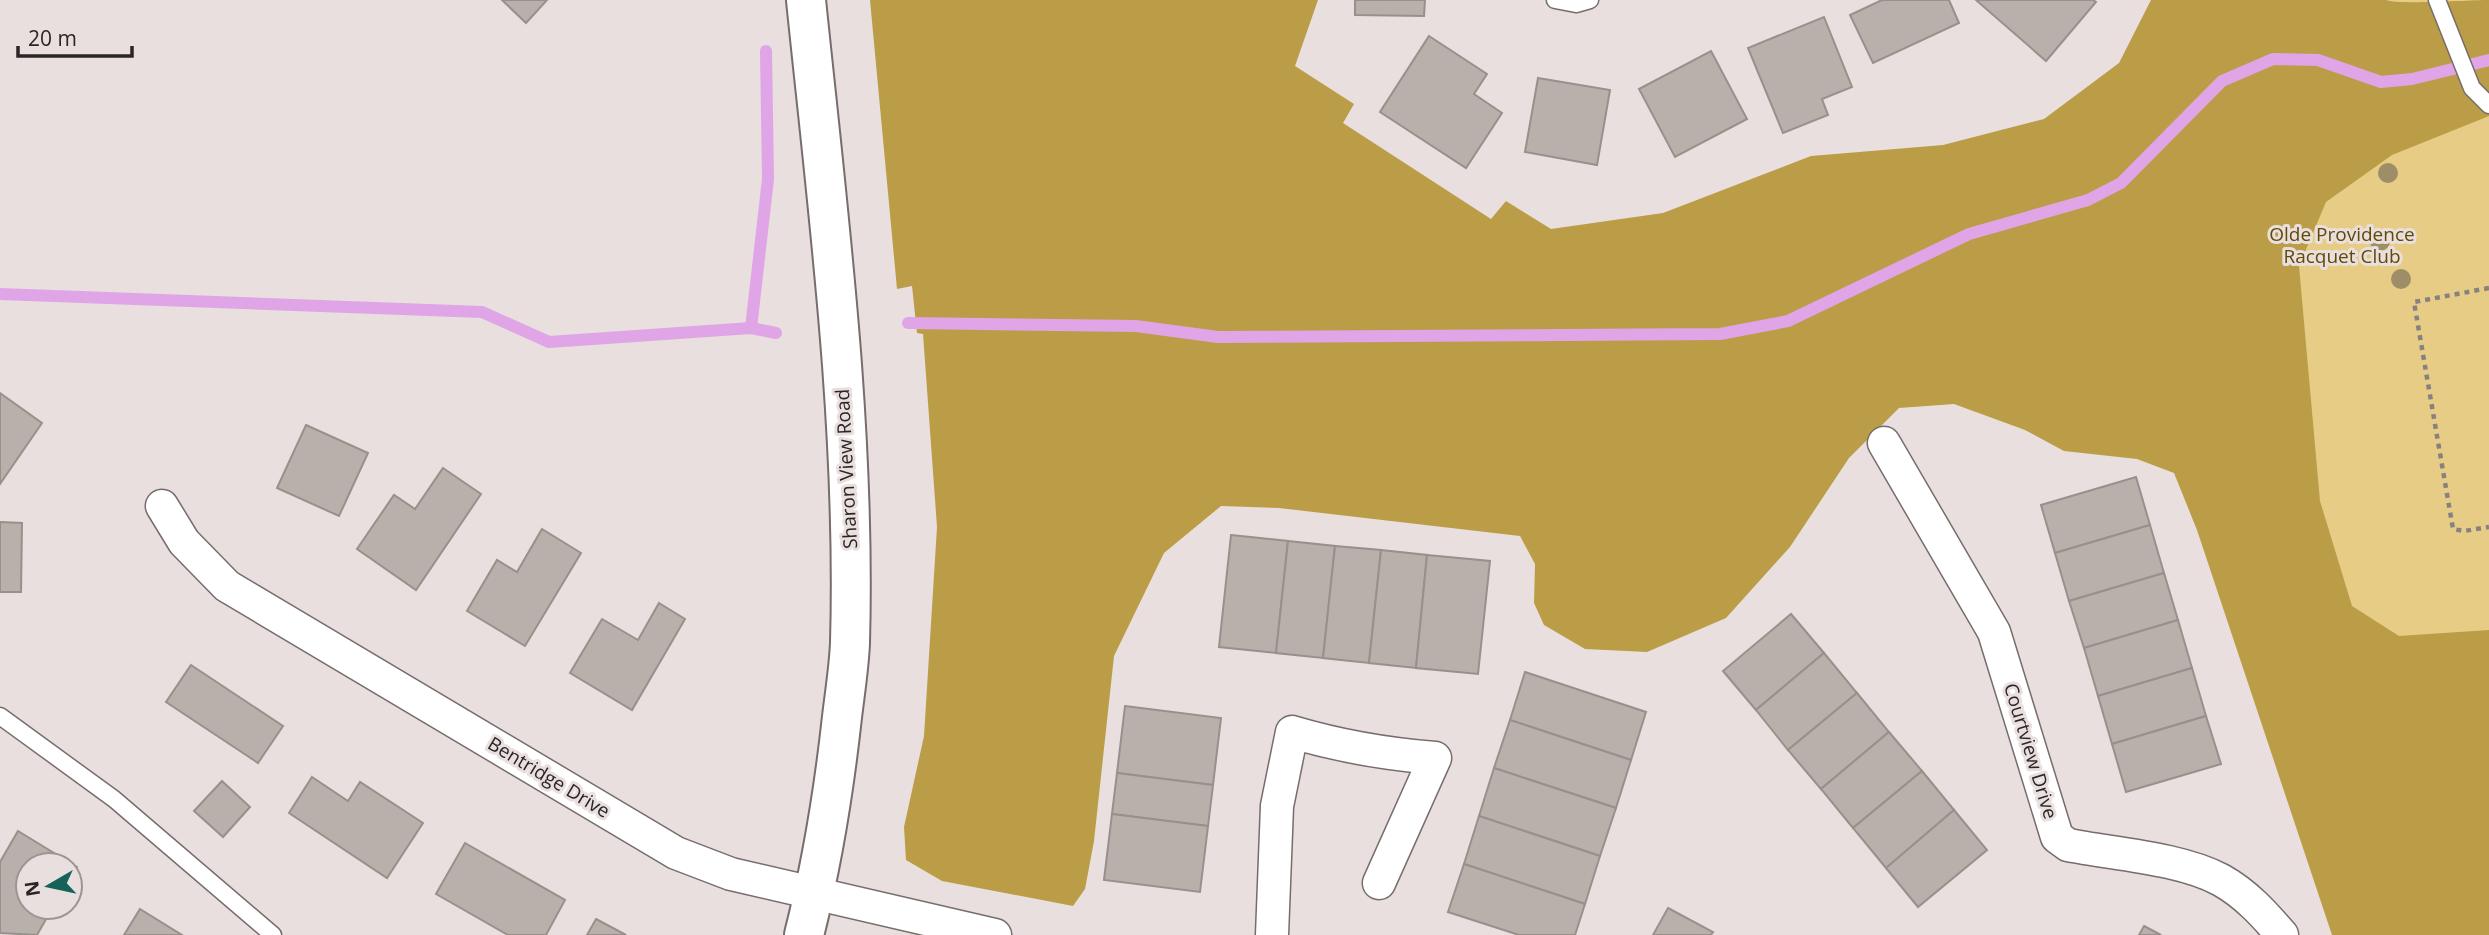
<svg xmlns="http://www.w3.org/2000/svg" width="2489" height="935" font-family="'Open Sans',sans-serif">
	<rect width="100%" height="100%" fill="#e9dfde"/>
	<path fill="#e6cc85" d="M2270,0H2489V935L2158,151Z"/>
	<path fill="#bb9d47" d="M870,0H1318L1295,66L1354,104L1343,123L1491,219L1506,201L1551,229L1663,213L1811,156L1943,145L2044,119L2119,63L2151,0H2386C2397,5 2470,0 2489,0V116L2392,155L2326,202L2299,266L2320,501L2352,606L2399,636L2489,630V935H2332L2197,530L2174,473L2137,459L2064,451L2025,430L1954,404L1899,408L1849,458L1790,547L1726,618L1647,652L1585,649L1544,625L1534,603L1535,564L1520,536L1279,508L1221,506L1164,553L1114,656L1094,841L1085,889L1073,906L942,881L906,860L904,827L924,736L937,527L923,334L917,333L912,286L897,289Z"/>
	<g fill="none" stroke-linecap="round" stroke-linejoin="round">
		<g stroke="#dfa5e6" stroke-width="12">
			<path d="M0,294L482,312L549,342L751,328L776,333"/>
			<path d="M908,323L1136,326L1218,337L1720,334L1788,321L1969,234L2088,200L2121,183L2222,81L2273,59L2318,60L2381,82L2412,79L2489,60"/>
			<path d="M751,328L768,179L766,51"/>
		</g>
	</g>
	<g fill="#b8b1ab" stroke="#97908b" stroke-width="2">
		<path d="M502,0H547L526,23Z"/>
		<path d="M1355,0H1425L1424,16L1355,15Z"/>
		<path d="M1882,0H1949L1959,23L1873,63L1850,15Z"/>
		<path d="M1976,0H2093L2096,2L2046,61Z"/>
		<path d="M1824,17L1852,87L1822,99L1828,115L1783,133L1748,48Z"/>
		<path d="M1429,36L1487,74L1474,94L1502,113L1466,168L1380,112Z"/>
		<path d="M1711,51L1747,119L1675,157L1639,89Z"/>
		<path d="M1538,78L1610,90L1597,165L1525,152Z"/>
		<path d="M0,393L42,423L0,484Z"/>
		<path d="M306,425L368,453L339,516L277,488Z"/>
		<path d="M443,468L481,494L416,590L357,549L394,495L415,509Z"/>
		<path d="M2136,477L2150,525L2055,553L2041,505Z"/>
		<path d="M0,522L22,523L21,592H0Z"/>
		<path d="M2150,525L2164,573L2069,601L2055,553Z"/>
		<path d="M542,529L581,553L525,646L467,611L497,560L517,572Z"/>
		<path d="M1231,535L1288,541L1276,653L1219,647Z"/>
		<path d="M1288,541L1335,546L1323,658L1276,653Z"/>
		<path d="M1335,546L1381,550L1369,663L1323,658Z"/>
		<path d="M1381,550L1427,555L1416,668L1369,663Z"/>
		<path d="M1427,555L1490,561L1478,674L1416,668Z"/>
		<path d="M2164,573L2178,620L2084,648L2069,601Z"/>
		<path d="M659,603L685,619L632,710L570,673L602,619L638,640Z"/>
		<path d="M1791,614L1824,653L1756,710L1723,671Z"/>
		<path d="M2178,620L2192,668L2098,696L2084,648Z"/>
		<path d="M1824,653L1857,693L1788,750L1756,710Z"/>
		<path d="M191,665L283,726L258,763L166,702Z"/>
		<path d="M2192,668L2206,716L2112,744L2098,696Z"/>
		<path d="M1525,672L1646,712L1631,760L1510,720Z"/>
		<path d="M1857,693L1889,732L1821,789L1788,750Z"/>
		<path d="M1125,706L1221,718L1213,785L1117,773Z"/>
		<path d="M2206,716L2221,764L2126,792L2112,744Z"/>
		<path d="M1510,720L1631,760L1616,808L1494,768Z"/>
		<path d="M1889,732L1922,771L1853,828L1821,789Z"/>
		<path d="M1494,768L1616,808L1600,856L1479,816Z"/>
		<path d="M1922,771L1954,810L1886,868L1853,828Z"/>
		<path d="M1117,773L1213,785L1208,826L1112,814Z"/>
		<path d="M312,777L348,801L360,782L423,823L387,878L289,813Z"/>
		<path d="M222,781L250,807L223,837L194,811Z"/>
		<path d="M1954,810L1987,850L1918,907L1886,868Z"/>
		<path d="M1112,814L1208,826L1200,892L1104,880Z"/>
		<path d="M1479,816L1600,856L1585,904L1464,864Z"/>
		<path d="M18,831L77,867L70,878V865H28V907H53L37,935L0,933V862Z"/>
		<path d="M465,843L565,900L546,935H508L436,894Z"/>
		<path d="M1464,864L1585,904L1575,935H1519L1448,912Z"/>
		<path d="M1668,908L1713,932L1711,935H1653Z"/>
		<path d="M140,909L182,935H124Z"/>
		<path d="M596,919L626,935H587Z"/>
		<path d="M2144,926L2161,935H2139Z"/>
	</g>
	<g fill="none" stroke-linecap="round" stroke-linejoin="round">
		<g stroke="#766d6c" stroke-width="19">
			<g id="service">
				<path d="M1555,0L1576,4L1590,0"/>
				<path d="M2437,0L2472,88L2489,105"/>
				<path d="M0,716L114,799L273,935"/>
			</g>
		</g>
		<g stroke="#766d6c" stroke-width="35">
			<g id="minor">
				<path d="M1884,443L1994,632L2057,837L2068,845C2114,854 2180,858 2221,880C2246,894 2264,914 2282,935"/>
				<path d="M162,506L184,542L227,586L676,853L731,874L995,935"/>
				<path d="M1272,935L1277,806L1292,732C1339,746 1386,754 1435,758L1379,883"/>
			</g>
		</g>
		<g stroke="#766d6c" stroke-width="42">
			<path id="tertiary" d="M804,935C822,864 834,790 842,717C845,692 849,667 850,643C856,428 828,213 806,0"/>
		</g>
		<path stroke="#888181" stroke-width="4.5" stroke-dasharray="5 5" stroke-linecap="butt" d="M2489,288L2414,302L2453,529L2464,531L2489,527"/>
		<use href="#service" stroke="#fff" stroke-width="16"/>
		<use href="#minor" stroke="#fff" stroke-width="32"/>
		<use href="#tertiary" stroke="#fff" stroke-width="38"/>
	</g>
	<g fill="#9e8e67">
		<circle cx="2388" cy="173" r="10"/>
		<circle cx="2380" cy="241" r="10"/>
		<circle cx="2401" cy="279" r="10"/>
	</g>
	<g text-anchor="middle" dominant-baseline="central" stroke-width="6" stroke-linejoin="round" paint-order="stroke">
		<g font-size="19" fill="#604b05" stroke="#e9dfde">
			<text x="2342" y="234">Olde Providence<tspan x="2342" dy="22">Racquet Club</tspan></text>
		</g>
		<g font-size="19" fill="#2a2626" stroke="#e9dfde">
			<text transform="translate(846 469) rotate(-93)">Sharon View Road</text>
			<text transform="translate(2031 751) rotate(73)">Courtview Drive</text>
			<text transform="translate(549 777) rotate(31)">Bentridge Drive</text>
		</g>
	</g>
	<g transform="translate(49 886) rotate(261)"><circle r="33" fill="#e9dfde" stroke="#9d9594" stroke-width="2"/>
	<path d="M0-5L12 26L0 18L-12 26Z" fill="#16625b"/>
	<text y="-10" font-size="19" font-weight="bold" text-anchor="middle" fill="#2a2626">N</text>
	</g>
	<path d="M18 46v10h114v-10" fill="none" stroke="#2a2626" stroke-width="3.5"/>
	<text x="28" y="46" font-size="21" fill="#2a2626" stroke="#e9dfde" stroke-width="5" paint-order="stroke">20 m</text>
</svg>
